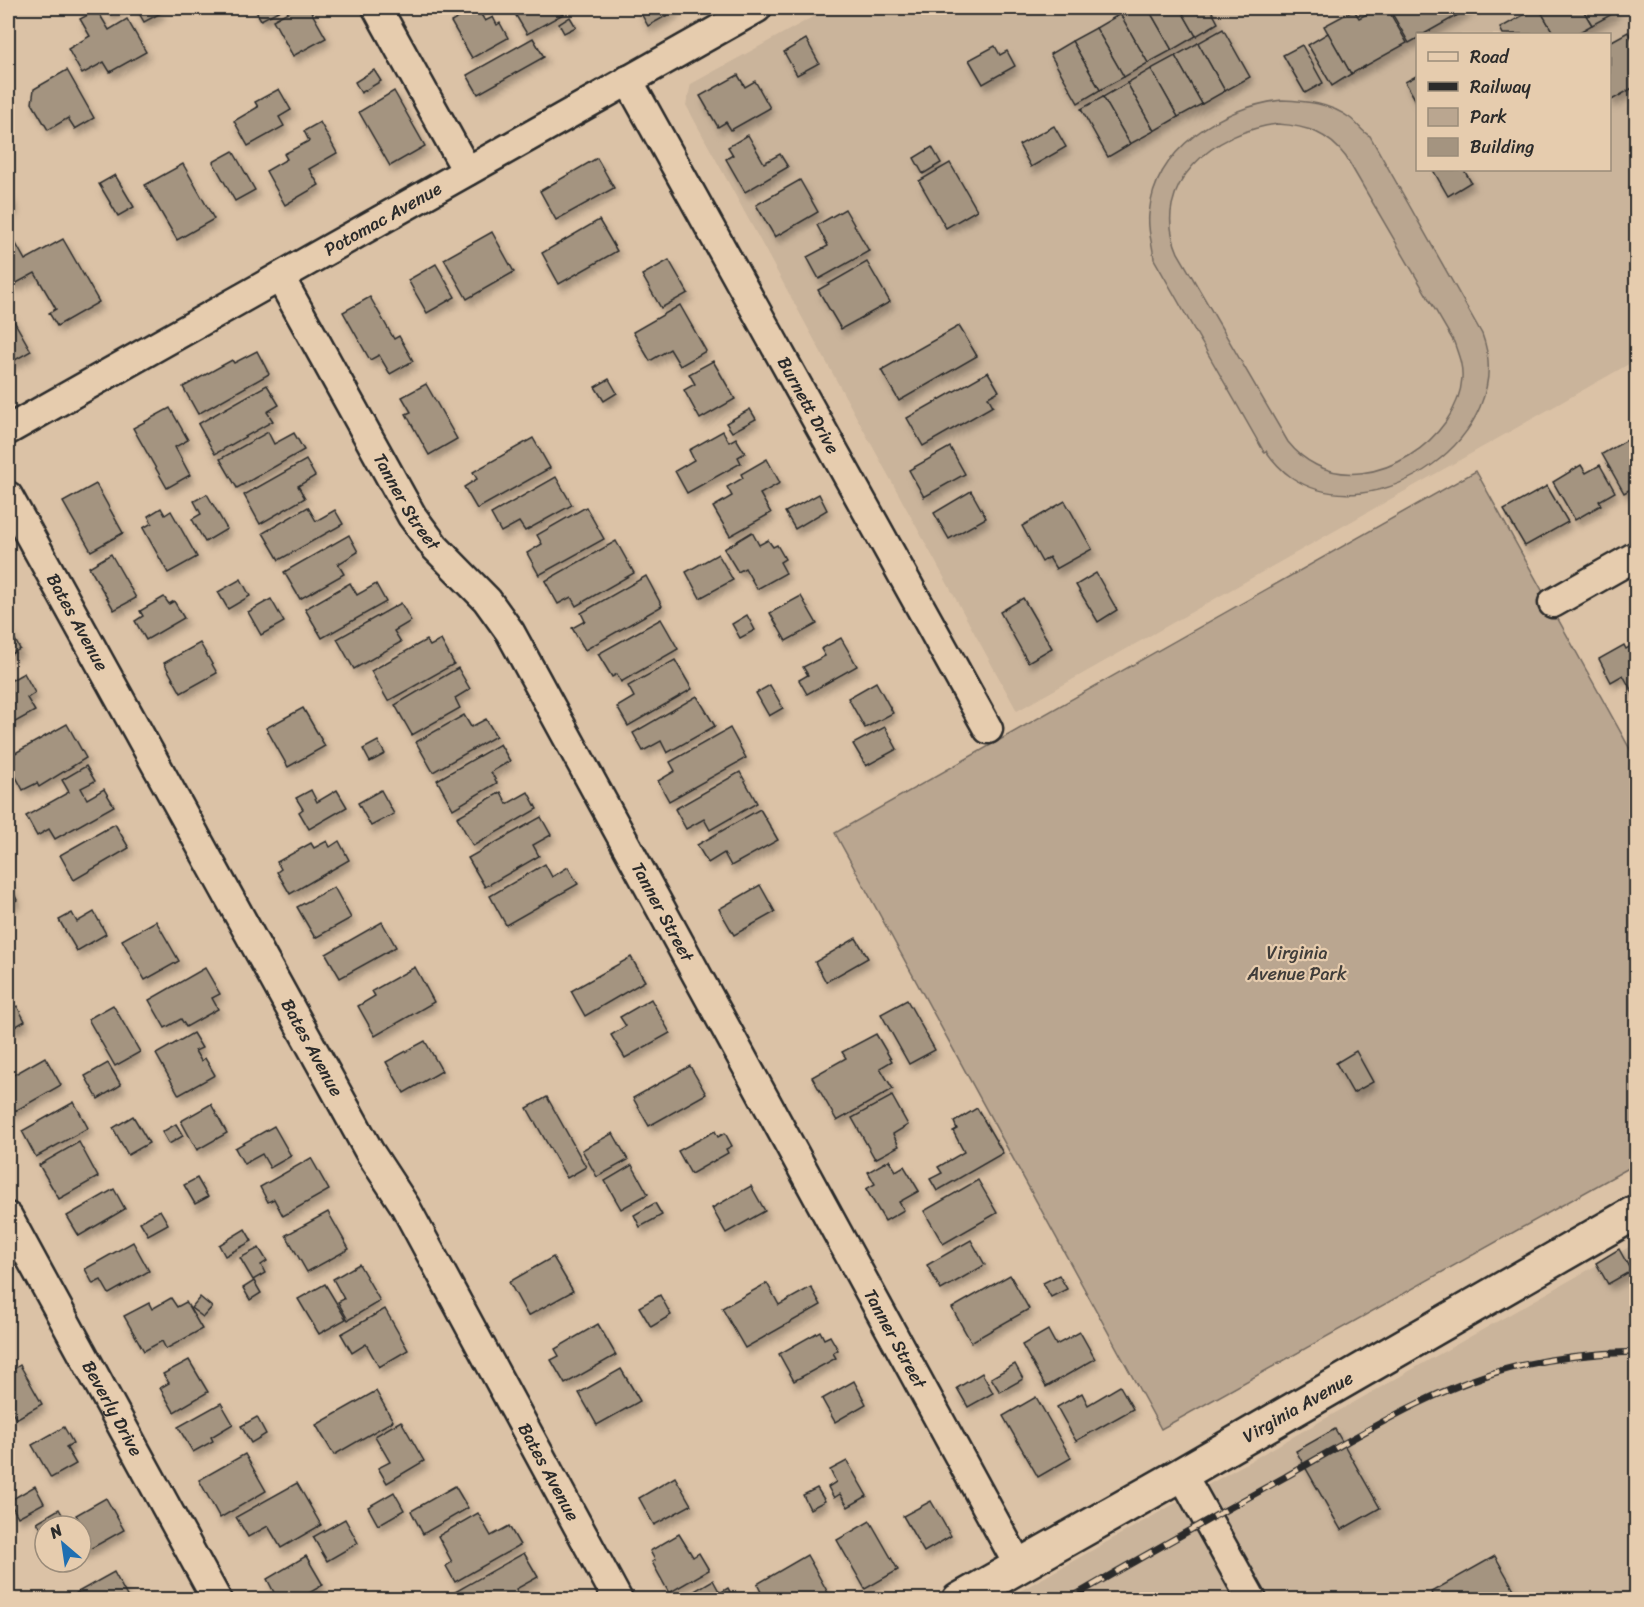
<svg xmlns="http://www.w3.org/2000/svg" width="1644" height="1607" font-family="Sriracha,sans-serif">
	<defs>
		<filter id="shadow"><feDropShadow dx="3.5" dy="6" stdDeviation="3" flood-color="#0004"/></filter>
	</defs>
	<rect width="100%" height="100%" fill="#dbc2a6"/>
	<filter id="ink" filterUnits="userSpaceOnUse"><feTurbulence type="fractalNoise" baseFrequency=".0167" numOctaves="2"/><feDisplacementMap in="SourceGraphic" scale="12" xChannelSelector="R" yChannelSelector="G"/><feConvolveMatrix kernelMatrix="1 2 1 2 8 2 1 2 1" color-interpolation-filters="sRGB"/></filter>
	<g filter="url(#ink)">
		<g fill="#cab49b" fill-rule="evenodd">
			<path d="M829,8H1636V360L1017,711L686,105L691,84ZM1418,34H1610V170H1418Z"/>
			<path d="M1636,1243V1599H1006Z"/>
		</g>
		<g fill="#baa690" stroke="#72685e" stroke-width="1.5" fill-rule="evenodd">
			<path d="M1282,100C1307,101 1329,103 1350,118C1357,123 1363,133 1370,136L1482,334C1520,435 1375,534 1291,477C1281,470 1273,461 1266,451L1264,452L1154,259C1153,245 1147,231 1149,214C1155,148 1222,107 1282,100ZM1278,124C1307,126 1328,133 1346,157L1454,342C1458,354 1463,365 1462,378C1458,440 1373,495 1316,465C1304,459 1296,452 1288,442L1178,253C1148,184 1215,131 1278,124Z"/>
			<path d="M1476,471L1636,760V1164L1161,1429L835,833Z"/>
		</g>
		<g fill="#a49480" stroke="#2b2b2b" stroke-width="1.5" filter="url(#shadow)">
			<path d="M106,8H120L121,9L110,15Z"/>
			<path d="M136,8H158L161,13L144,22Z"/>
			<path d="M254,8H284L261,20Z"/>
			<path d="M295,8H309L326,38L293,56L273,20Z"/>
			<path d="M477,8L485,21L493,17L497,25L500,23L508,38L472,58L451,22Z"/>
			<path d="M526,8H562L565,13L527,34L515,14Z"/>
			<path d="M638,8H673L675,11L648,26Z"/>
			<path d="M1132,8H1148L1172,50L1148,63L1120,14Z"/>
			<path d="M1148,8H1180L1196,36L1172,50Z"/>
			<path d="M1180,8H1210L1218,23L1196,36Z"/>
			<path d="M1379,8H1387L1407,43L1351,74L1324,26L1354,10L1359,18Z"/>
			<path d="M1389,8H1451L1456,16L1424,34H1418V38L1409,43Z"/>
			<path d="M1451,8H1471L1456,16Z"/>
			<path d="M1536,8H1539L1554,34H1503L1500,28Z"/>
			<path d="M1539,8H1582L1592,25L1576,34H1554Z"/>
			<path d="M1582,8H1614L1616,12L1592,25Z"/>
			<path d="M97,10L109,30L127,19L146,52L110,72L104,62L82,74L68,49L90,36L80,19Z"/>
			<path d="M1120,14L1148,63L1124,77L1096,28Z"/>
			<path d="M570,17L576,27L564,33L559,24Z"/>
			<path d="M1096,28L1124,77L1100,90L1072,41Z"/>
			<path d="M1223,29L1250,77L1225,91L1198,43Z"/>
			<path d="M1628,32L1636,46V86L1610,101V42Z"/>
			<path d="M1328,33L1351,74L1332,86L1308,45Z"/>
			<path d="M533,38L544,57L478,94L467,75Z"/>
			<path d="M806,39L819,63L797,75L784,52Z"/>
			<path d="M1072,41L1100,90L1078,103L1050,54Z"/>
			<path d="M1198,43L1225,91L1202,104L1175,56Z"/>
			<path d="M1302,45L1323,83L1305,93L1283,55Z"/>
			<path d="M995,46L1000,55L1007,51L1015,66L983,84L969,60Z"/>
			<path d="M1175,56L1202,104L1178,117L1151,69Z"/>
			<path d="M1151,69L1178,117L1154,131L1127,83Z"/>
			<path d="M67,70L94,118L75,129L68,118L48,130L32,103L34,89Z"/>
			<path d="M374,70L381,81L361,93L355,82Z"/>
			<path d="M738,75L745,87L755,81L770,108L731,130L726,122L718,127L700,96Z"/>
			<path d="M1418,75V104L1405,82Z"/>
			<path d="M1127,83L1154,131L1130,144L1103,97Z"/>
			<path d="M279,89L291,110L279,117L284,126L248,146L234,121L258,107L255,102Z"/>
			<path d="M394,91L425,146L390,166L359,112Z"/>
			<path d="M1103,97L1130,144L1108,157L1081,109Z"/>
			<path d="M320,122L337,153L309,169L319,185L285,205L266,171L287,159L284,154L309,141L304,131Z"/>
			<path d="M1054,126L1066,147L1031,167L1019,145Z"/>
			<path d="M748,135L764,163L780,154L788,167L745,192L726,159L733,155L728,147Z"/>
			<path d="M932,147L941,163L923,174L914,158Z"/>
			<path d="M233,151L255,190L235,201L213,162Z"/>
			<path d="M597,158L614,188L556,220L540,191Z"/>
			<path d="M950,163L977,210L946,228L919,181Z"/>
			<path d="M183,164L214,219L177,240L145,185Z"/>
			<path d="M1433,170H1464L1471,182L1448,196Z"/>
			<path d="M115,175L134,207L118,216L99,184Z"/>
			<path d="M800,180L818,212L775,237L756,205Z"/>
			<path d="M8,194L14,207L8,211Z"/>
			<path d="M845,209L869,251L819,279L807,257L828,246L817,225Z"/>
			<path d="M599,220L617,251L559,284L542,253Z"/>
			<path d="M492,232L514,272L467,299L444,259Z"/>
			<path d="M63,239L99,302L57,326L49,313L56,309L35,273L13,285L8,276V246L15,242L25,260Z"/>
			<path d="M669,260L688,293L661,308L642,275Z"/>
			<path d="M867,262L890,302L841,329L818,290Z"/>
			<path d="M436,264L455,297L427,313L408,280Z"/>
			<path d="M370,297L394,339L399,336L413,361L390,374L379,355L370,360L343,312Z"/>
			<path d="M680,305L706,351L680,366L670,349L650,361L633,332Z"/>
			<path d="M10,314L31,351L8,364V316Z"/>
			<path d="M959,326L977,356L899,401L881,370Z"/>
			<path d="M257,351L269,374L198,414L183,387L232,360L234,363Z"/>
			<path d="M713,361L735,399L700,419L684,390L695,384L689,374Z"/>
			<path d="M988,372L999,391L988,397L993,406L923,446L907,418Z"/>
			<path d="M609,379L617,393L604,401L595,387Z"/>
			<path d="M426,384L457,439L429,455L406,414L411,412L402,397Z"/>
			<path d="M267,385L279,405L267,412L273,421L215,454L198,424Z"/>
			<path d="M170,408L188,440L175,447L190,475L167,488L133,428Z"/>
			<path d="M750,409L756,419L732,432L726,423Z"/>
			<path d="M723,431L729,442L736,438L745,453L738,457L741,463L687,493L675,471L694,460L689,450Z"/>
			<path d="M268,432L274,444L294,433L304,450L237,488L220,459Z"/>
			<path d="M1636,435V486L1624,493L1602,454Z"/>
			<path d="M533,438L550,468L477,509L464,487L477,479L473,472Z"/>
			<path d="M950,447L965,474L924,497L909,470Z"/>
			<path d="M767,459L780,483L760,494L771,513L730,536L713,507L732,496L727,487L743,478L741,474Z"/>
			<path d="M306,460L315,476L298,486L305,498L260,524L244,495Z"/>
			<path d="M1581,465L1586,473L1600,465L1615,492L1599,501L1601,505L1575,520L1553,482Z"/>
			<path d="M556,477L572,505L525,531L519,522L501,532L491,514Z"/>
			<path d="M96,484L123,533L91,551L63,502Z"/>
			<path d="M1547,486L1568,522L1525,546L1504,510Z"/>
			<path d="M971,491L986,518L949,539L934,513Z"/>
			<path d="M207,494L227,529L205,542L192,519L201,514L194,501Z"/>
			<path d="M819,494L827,510L795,529L785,512Z"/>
			<path d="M1065,501L1092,549L1056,569L1049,557L1042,562L1022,526Z"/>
			<path d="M308,507L316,521L335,510L343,524L279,560L263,533Z"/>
			<path d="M586,507L604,539L539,575L527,553L542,544L537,535Z"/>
			<path d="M161,508L165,515L171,511L197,557L168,573L143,528L152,523L148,516Z"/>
			<path d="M752,532L759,545L768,540L773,547L777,545L785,559L780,562L786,573L757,589L745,568L738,572L724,549Z"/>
			<path d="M349,535L358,552L338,564L344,574L300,599L284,572Z"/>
			<path d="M616,541L634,573L576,606L571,597L558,604L545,581Z"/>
			<path d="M111,554L136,598L114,610L89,567Z"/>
			<path d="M718,554L733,580L700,598L686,572Z"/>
			<path d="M1096,573L1117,610L1098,622L1076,585Z"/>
			<path d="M646,576L662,606L585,650L572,628L585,621L581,613Z"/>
			<path d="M241,579L250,596L228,609L218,592Z"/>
			<path d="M350,583L357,595L376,584L386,602L322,638L305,609Z"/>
			<path d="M801,596L817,624L786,641L770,613Z"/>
			<path d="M164,597L169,604L174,601L184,618L146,640L135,621L143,616L140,611Z"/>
			<path d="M1023,598L1052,648L1028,662L1000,612Z"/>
			<path d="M271,599L284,622L261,635L248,612Z"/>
			<path d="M401,603L411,621L394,631L401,642L354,669L337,639Z"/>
			<path d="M747,615L755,630L740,638L732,624Z"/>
			<path d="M661,619L678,649L621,682L617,674L612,677L598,654Z"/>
			<path d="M8,627L20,649L8,656Z"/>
			<path d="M841,638L857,666L807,694L799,680L808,675L803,667L825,656L821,649Z"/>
			<path d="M426,640L430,646L441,640L454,664L388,701L371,671Z"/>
			<path d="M200,643L217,673L181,693L164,663Z"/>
			<path d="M1636,643V699L1623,675L1611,682L1599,659L1624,645L1626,649Z"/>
			<path d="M675,660L692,689L628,726L617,707L634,697L628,686Z"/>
			<path d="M458,668L470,689L455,698L460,708L412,735L395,705Z"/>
			<path d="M24,673L35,693L27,698L35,711L8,726V682Z"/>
			<path d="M876,682L893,713L865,728L848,698Z"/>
			<path d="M770,685L783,708L769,716L756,693Z"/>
			<path d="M697,696L715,726L667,753L661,741L643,751L633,733Z"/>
			<path d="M303,708L325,746L288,767L266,728Z"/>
			<path d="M464,715L471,727L486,719L496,736L433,772L416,742Z"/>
			<path d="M67,724L86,758L39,787L37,783L23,790L8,762V757Z"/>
			<path d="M885,727L897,749L866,766L853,744Z"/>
			<path d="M730,728L746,758L669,801L658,781L675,771L670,762Z"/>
			<path d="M378,741L385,754L370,762L363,749Z"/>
			<path d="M500,744L510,761L491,772L497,783L453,809L437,780Z"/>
			<path d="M86,766L95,781L81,788L87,799L104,789L114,806L55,839L49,829L37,836L26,816L69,792L62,780Z"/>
			<path d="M740,772L757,803L710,830L704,819L686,829L675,809Z"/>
			<path d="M311,790L317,802L337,790L347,807L309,829L299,812L303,809L296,798Z"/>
			<path d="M381,790L394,814L371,826L358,803Z"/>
			<path d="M501,792L507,804L528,792L537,809L473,846L457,817Z"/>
			<path d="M760,809L778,840L731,866L724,853L708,863L697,845Z"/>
			<path d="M541,817L551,835L533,845L539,856L485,887L468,858Z"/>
			<path d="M115,824L129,848L74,880L60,855Z"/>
			<path d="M327,841L330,847L339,841L349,860L290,894L277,872L281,869L277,862L311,843L314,848Z"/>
			<path d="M545,864L552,877L568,867L578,884L506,925L490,896Z"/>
			<path d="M8,882L17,900L8,905Z"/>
			<path d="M760,885L775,912L734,935L719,909Z"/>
			<path d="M334,887L351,918L315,938L297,907Z"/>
			<path d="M94,912L106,934L77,951L59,920L72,913L77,922Z"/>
			<path d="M156,921L179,961L145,980L122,940Z"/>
			<path d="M382,922L396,947L340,978L326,954Z"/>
			<path d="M856,938L868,958L826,982L815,962Z"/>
			<path d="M631,957L645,981L585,1016L571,991Z"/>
			<path d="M415,967L434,1002L375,1036L358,1006L375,996L372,991Z"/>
			<path d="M205,968L220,994L212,998L218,1009L186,1027L181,1019L165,1028L149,1000Z"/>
			<path d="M651,999L670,1033L625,1058L611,1035L626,1026L620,1017Z"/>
			<path d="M907,1000L935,1050L909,1064L881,1014Z"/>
			<path d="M113,1005L140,1052L115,1066L88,1019Z"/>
			<path d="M17,1006L25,1021L8,1031V1012Z"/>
			<path d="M193,1033L202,1048L195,1051L201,1061L205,1058L215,1075L179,1095L156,1054Z"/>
			<path d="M876,1034L892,1061L880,1068L893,1089L837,1121L812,1077L846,1058L842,1052Z"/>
			<path d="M425,1041L442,1071L404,1093L386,1062Z"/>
			<path d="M1356,1051L1373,1082L1353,1093L1336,1063Z"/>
			<path d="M45,1057L61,1085L10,1114L8,1109V1078Z"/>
			<path d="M108,1063L121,1085L98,1099L85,1076Z"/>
			<path d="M690,1066L706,1094L649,1126L633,1098Z"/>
			<path d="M892,1096L908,1125L893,1134L899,1146L875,1159L852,1118Z"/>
			<path d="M547,1097L586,1167L567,1178L527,1108Z"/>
			<path d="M74,1102L88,1128L36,1157L22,1131Z"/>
			<path d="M211,1104L227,1133L197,1150L181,1121Z"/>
			<path d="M977,1108L1003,1153L937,1191L930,1179L942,1173L938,1167L964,1152L953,1131L957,1129L954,1122Z"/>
			<path d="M133,1116L149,1143L128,1155L113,1128Z"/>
			<path d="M176,1124L183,1136L169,1144L162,1132Z"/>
			<path d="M274,1126L291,1156L270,1168L262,1154L244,1164L235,1148Z"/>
			<path d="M715,1131L718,1137L725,1133L732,1146L726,1149L728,1153L691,1174L678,1151Z"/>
			<path d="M613,1133L628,1160L597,1177L582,1150Z"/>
			<path d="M79,1142L98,1177L59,1199L39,1165Z"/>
			<path d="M311,1158L329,1190L283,1216L274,1199L268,1202L260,1187Z"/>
			<path d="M889,1160L896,1171L904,1166L919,1191L899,1202L904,1210L885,1221L866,1189L875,1184L868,1172Z"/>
			<path d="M632,1165L648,1194L621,1209L605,1181Z"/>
			<path d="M197,1178L208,1197L195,1204L184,1185Z"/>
			<path d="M978,1180L997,1213L943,1244L924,1211Z"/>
			<path d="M751,1186L765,1211L726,1233L712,1208Z"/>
			<path d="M114,1189L125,1209L79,1236L67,1216Z"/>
			<path d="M655,1203L662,1215L640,1227L634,1215Z"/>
			<path d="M160,1210L168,1224L148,1235L140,1222Z"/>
			<path d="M328,1212L349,1249L307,1272L286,1235Z"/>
			<path d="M245,1229L252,1241L225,1256L219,1245Z"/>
			<path d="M971,1240L985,1265L941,1290L927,1265Z"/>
			<path d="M133,1242L149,1271L109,1294L101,1280L93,1284L85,1269Z"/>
			<path d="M259,1248L267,1261L261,1265L265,1273L253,1280L240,1258Z"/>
			<path d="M1619,1249L1631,1271L1608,1284L1596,1263Z"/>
			<path d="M553,1257L573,1291L528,1316L509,1282Z"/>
			<path d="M359,1264L380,1301L348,1320L338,1302L344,1299L333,1279Z"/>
			<path d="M1010,1275L1029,1309L971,1342L952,1308Z"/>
			<path d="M1059,1275L1067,1289L1051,1297L1043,1283Z"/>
			<path d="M254,1281L261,1293L250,1300L243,1288Z"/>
			<path d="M767,1283L779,1305L811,1287L821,1305L745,1348L722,1308Z"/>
			<path d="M325,1284L346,1319L319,1334L298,1299Z"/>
			<path d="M660,1295L671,1315L651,1327L639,1307Z"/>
			<path d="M200,1297L212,1307L203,1317L191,1308Z"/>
			<path d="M171,1298L177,1307L186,1302L202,1329L166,1349L162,1341L144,1351L124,1316L149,1303L152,1309Z"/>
			<path d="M385,1309L408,1350L379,1367L366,1344L352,1353L341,1334Z"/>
			<path d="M598,1324L616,1355L565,1384L551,1360L559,1356L555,1349Z"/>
			<path d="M1048,1330L1056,1345L1080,1332L1095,1359L1046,1387L1022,1345Z"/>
			<path d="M820,1331L824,1339L830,1336L838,1350L833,1353L836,1358L794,1381L779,1354Z"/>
			<path d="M189,1360L208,1392L174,1412L160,1388L169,1383L163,1374Z"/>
			<path d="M1015,1364L1023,1379L1000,1392L991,1378Z"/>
			<path d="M20,1365L42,1404L16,1419L8,1404V1373Z"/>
			<path d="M621,1369L640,1401L597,1425L579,1393Z"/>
			<path d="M982,1373L993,1393L968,1407L957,1388Z"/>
			<path d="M854,1381L866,1404L835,1422L822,1399Z"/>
			<path d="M1120,1386L1133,1409L1076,1441L1057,1407L1082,1393L1088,1405Z"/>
			<path d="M376,1391L393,1421L334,1455L316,1425Z"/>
			<path d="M1036,1397L1071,1458L1038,1477L1003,1416Z"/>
			<path d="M221,1403L233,1424L211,1437L213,1441L193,1452L178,1427Z"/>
			<path d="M257,1417L266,1434L251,1443L241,1426Z"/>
			<path d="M401,1421L424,1461L387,1483L378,1468L390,1462L375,1436Z"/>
			<path d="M64,1427L73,1443L66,1447L76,1464L51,1478L32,1445Z"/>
			<path d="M1335,1429L1380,1508L1341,1530L1296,1451Z"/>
			<path d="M245,1454L266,1491L220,1518L199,1480Z"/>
			<path d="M847,1461L867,1496L848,1507L840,1494L834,1498L828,1487L836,1482L830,1470Z"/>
			<path d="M675,1477L691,1505L654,1525L639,1498Z"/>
			<path d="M297,1483L321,1525L281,1548L268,1526L248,1537L236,1517Z"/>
			<path d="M35,1486L44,1503L18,1517L9,1501Z"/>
			<path d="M455,1486L468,1508L423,1534L411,1511Z"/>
			<path d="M817,1488L825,1501L810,1509L803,1495Z"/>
			<path d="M394,1492L404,1510L378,1525L368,1507Z"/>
			<path d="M106,1498L124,1530L81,1554V1531L84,1529L76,1515Z"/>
			<path d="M931,1501L951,1536L924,1552L903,1516Z"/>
			<path d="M59,1509L67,1523L62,1526H45V1535L37,1522Z"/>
			<path d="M478,1513L491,1536L509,1526L520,1545L455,1582L446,1566L452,1562L438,1536Z"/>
			<path d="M345,1519L358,1543L327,1561L313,1537Z"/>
			<path d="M870,1521L898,1570L865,1589L837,1540Z"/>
			<path d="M679,1534L693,1557L699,1553L709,1570L669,1593L652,1562L655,1560L650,1551Z"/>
			<path d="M524,1553L538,1577L516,1589L522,1600H459L455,1592Z"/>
			<path d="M807,1555L832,1600H765L757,1584Z"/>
			<path d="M306,1556L323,1585L297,1600H278L267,1579Z"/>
			<path d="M1495,1556L1520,1600H1434L1431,1592Z"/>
			<path d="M114,1572L129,1600H79L76,1593Z"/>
			<path d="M713,1580L720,1593L728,1588L735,1600H694L691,1593Z"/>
		</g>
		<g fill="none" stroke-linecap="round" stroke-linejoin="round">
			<g stroke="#2b2b2b" stroke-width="33">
				<g id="minor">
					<path d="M377,8L467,171"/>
					<path id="s1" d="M628,80L988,729"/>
					<path id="s2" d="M280,277L412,516L435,547L487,600L510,632L1019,1566"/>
					<path id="s3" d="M8,430L757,8"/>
					<path id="s4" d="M8,496L369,1151L405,1206L618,1600"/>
					<path d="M1553,603L1636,556"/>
					<path id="s5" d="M8,1217L217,1600"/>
					<path d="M1182,1474L1252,1600"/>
				</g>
			</g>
			<g stroke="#2b2b2b" stroke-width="38">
				<g id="tertiary">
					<path id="s6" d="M959,1600L1182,1474L1636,1212"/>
				</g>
			</g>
			<use href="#minor" stroke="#e6ccae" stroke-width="28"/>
			<use href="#tertiary" stroke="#e6ccae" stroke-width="33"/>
			<g stroke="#2b2b2b" stroke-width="7">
				<path id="rail" d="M1067,1600C1140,1558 1213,1517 1285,1477C1360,1435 1435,1386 1519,1366C1558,1357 1597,1353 1636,1352"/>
			</g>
			<use href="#rail" stroke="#e6ccae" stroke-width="4.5" stroke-dasharray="14" stroke-linecap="butt"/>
		</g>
	</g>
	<g text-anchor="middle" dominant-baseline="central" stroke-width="4.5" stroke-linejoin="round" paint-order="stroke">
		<g font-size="18" fill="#2b2b2b" stroke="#e6ccae">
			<text stroke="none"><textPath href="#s3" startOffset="430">Potomac Avenue</textPath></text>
			<text stroke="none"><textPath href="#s1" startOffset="372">Burnett Drive</textPath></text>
			<text stroke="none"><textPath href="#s2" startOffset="258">Tanner Street</textPath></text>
			<text stroke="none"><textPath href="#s4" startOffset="144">Bates Avenue</textPath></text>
			<text stroke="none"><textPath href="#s2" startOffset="744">Tanner Street</textPath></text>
			<text stroke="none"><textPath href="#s4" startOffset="630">Bates Avenue</textPath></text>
			<text stroke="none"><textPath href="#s2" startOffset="1230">Tanner Street</textPath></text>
			<text stroke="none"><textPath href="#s6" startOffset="390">Virginia Avenue</textPath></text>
			<text stroke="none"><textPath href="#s5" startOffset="218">Beverly Drive</textPath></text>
			<text stroke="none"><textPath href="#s4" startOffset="1116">Bates Avenue</textPath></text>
		</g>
		<g font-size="18" fill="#403d3a" stroke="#e6ccae">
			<text x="1297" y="953">Virginia<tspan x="1297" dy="21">Avenue Park</tspan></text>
		</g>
	</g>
	<rect width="1644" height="1607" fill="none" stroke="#e6ccae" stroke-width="30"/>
	<rect x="15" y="15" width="1614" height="1577" fill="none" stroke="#2b2b2b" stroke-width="2" filter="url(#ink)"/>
	<rect x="1416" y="33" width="195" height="138" fill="#e6ccae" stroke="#9b8c7a" stroke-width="1.5"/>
	<rect x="1428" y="52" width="30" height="9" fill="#e6ccae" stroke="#9b8c7a" stroke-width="1.5"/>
	<text x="1470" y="63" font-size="18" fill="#2b2b2b">Road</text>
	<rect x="1428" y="82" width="30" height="9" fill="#2b2b2b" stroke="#9b8c7a" stroke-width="1.5"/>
	<text x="1470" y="93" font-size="18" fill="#2b2b2b">Railway</text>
	<rect x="1428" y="108" width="30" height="18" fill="#baa690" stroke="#9b8c7a" stroke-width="1.5"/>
	<text x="1470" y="123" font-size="18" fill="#2b2b2b">Park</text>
	<rect x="1428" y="138" width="30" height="18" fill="#a49480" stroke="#9b8c7a" stroke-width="1.5"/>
	<text x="1470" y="153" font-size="18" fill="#2b2b2b">Building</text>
	<g transform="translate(63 1544) rotate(331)"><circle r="28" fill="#e6ccae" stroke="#9b8c7a" stroke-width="1.5"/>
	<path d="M0-4.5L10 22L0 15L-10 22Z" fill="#1f6fb2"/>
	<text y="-9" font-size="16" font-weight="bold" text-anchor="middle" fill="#2b2b2b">N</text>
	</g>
</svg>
